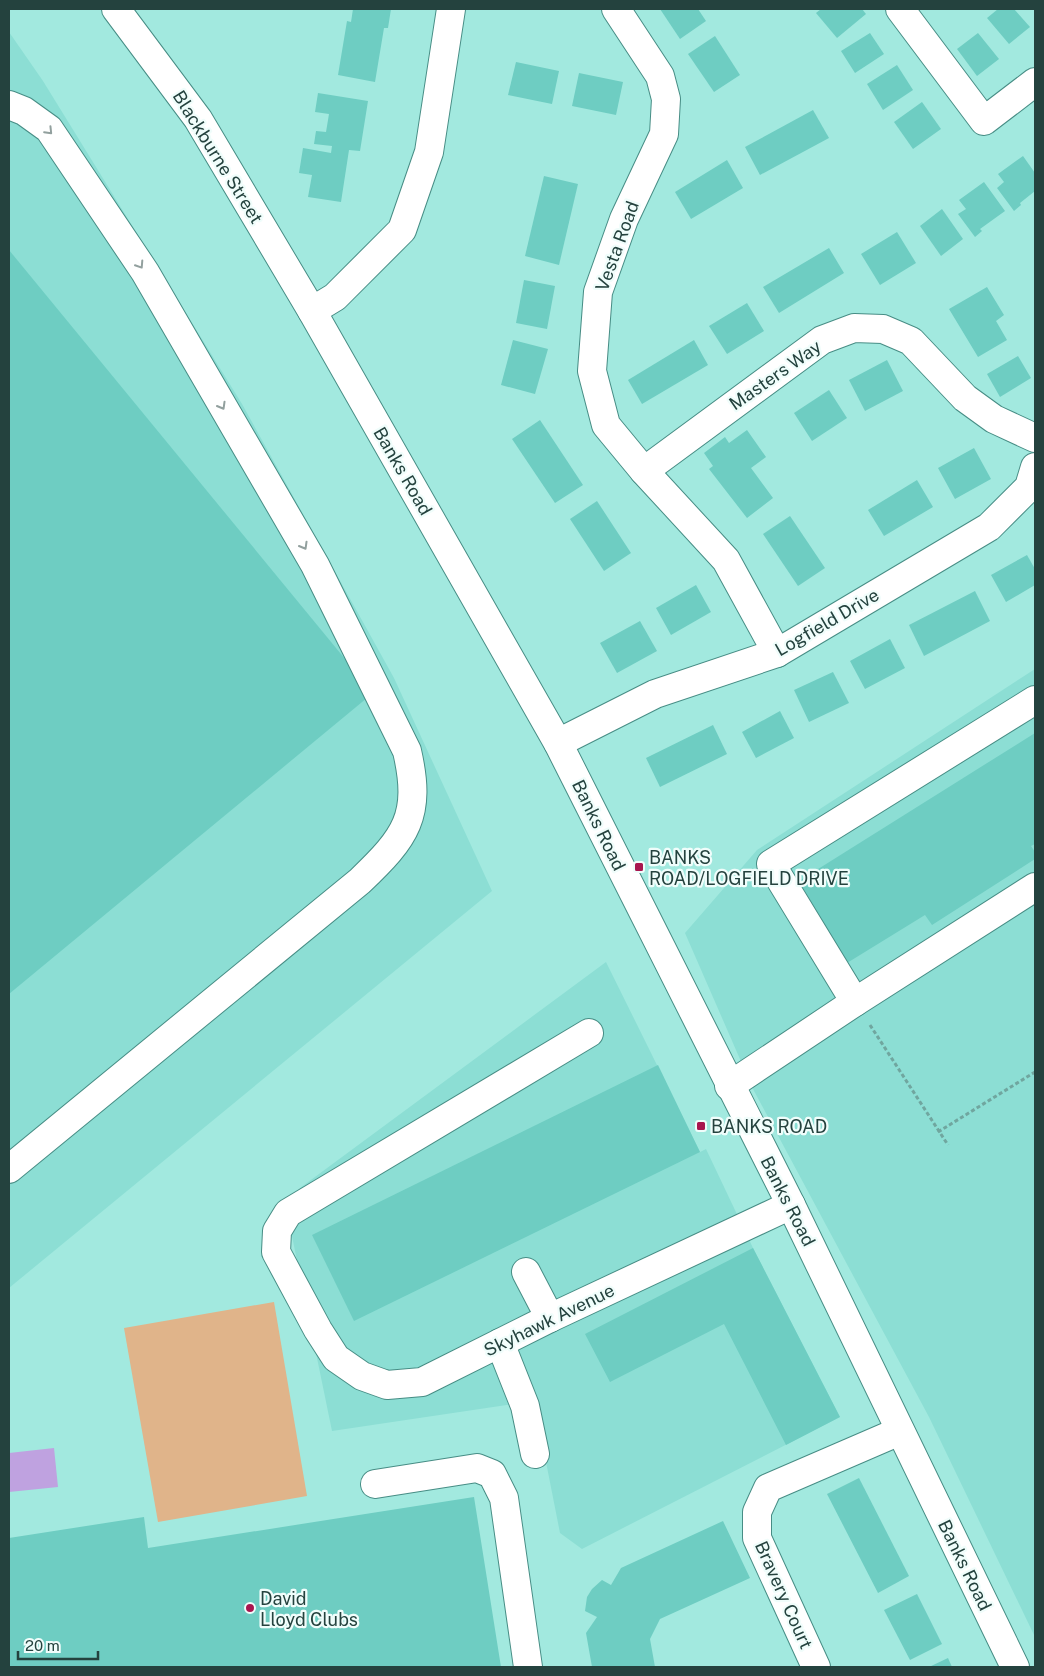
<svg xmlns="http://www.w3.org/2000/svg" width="1044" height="1676" font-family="'Public Sans',sans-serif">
	<rect width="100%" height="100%" fill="#a2e9df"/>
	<g fill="#8cded4">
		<path d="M9,32L43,81L242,404L394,678L492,891L9,1288Z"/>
		<path d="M1035,669V1637L929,1417L753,1089L685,933L757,850Z"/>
		<path d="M606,962L700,1152L706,1149L753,1248L840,1417L582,1549L560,1533L534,1401L332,1431L286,1207L300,1188Z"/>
	</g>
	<path fill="#e0b48a" d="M274,1302L307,1496L158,1522L124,1328Z"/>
	<path fill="#bfa2e0" d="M54,1448L58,1487L9,1492V1453Z"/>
	<g fill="#6ecdc2">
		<path d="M353,9H391L388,28H384L375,82L338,75L347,21L351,22Z"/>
		<path d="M660,9H698L706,21L680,39Z"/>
		<path d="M821,9H862L866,14L837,38L816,13Z"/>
		<path d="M998,9H1014L1030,27L1009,44L987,18Z"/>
		<path d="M870,33L884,54L855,73L841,51Z"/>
		<path d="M978,33L999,59L977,76L957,49Z"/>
		<path d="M715,36L740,75L714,92L688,54Z"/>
		<path d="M516,62L559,71L552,104L508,95Z"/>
		<path d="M897,65L913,90L883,110L867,84Z"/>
		<path d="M579,73L623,82L616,115L572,106Z"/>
		<path d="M318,93L368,101L360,151L349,150L341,202L308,197L312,175L299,173L303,148L331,153L332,146L314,144L316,131L326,132L329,114L315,112Z"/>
		<path d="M922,102L941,129L913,149L894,122Z"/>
		<path d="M813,110L829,138L760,175L745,147Z"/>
		<path d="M1023,156L1035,173V191L1020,203L1021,205L1014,211L997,188L1004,182L998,174Z"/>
		<path d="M727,160L743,188L691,219L675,192Z"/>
		<path d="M544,176L578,184L559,265L525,256Z"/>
		<path d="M984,182L1005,211L980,229L982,231L975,237L958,214L966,209L959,200Z"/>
		<path d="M942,209L963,239L941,256L920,226Z"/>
		<path d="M897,232L916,263L880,285L861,254Z"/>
		<path d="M829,248L844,273L779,313L763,287Z"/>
		<path d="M9,250L373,693L9,994Z"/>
		<path d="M524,280L555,286L547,329L516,323Z"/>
		<path d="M987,287L1004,315L996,321L1007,340L978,357L949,309Z"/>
		<path d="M747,303L764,331L727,354L709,326Z"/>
		<path d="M513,340L548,349L535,394L501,385Z"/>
		<path d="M694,340L708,365L642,404L628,380Z"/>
		<path d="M1018,356L1031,378L1000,397L987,374Z"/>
		<path d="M887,360L903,391L865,411L849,380Z"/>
		<path d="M829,390L847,418L812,441L794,413Z"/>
		<path d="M540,420L583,485L555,503L512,439Z"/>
		<path d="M747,430L766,457L751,468L773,498L747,518L709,469L713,466L704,453L725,437L729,443Z"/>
		<path d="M974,448L991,479L955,499L938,468Z"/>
		<path d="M917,480L933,507L884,536L868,510Z"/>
		<path d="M597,501L631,553L604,571L570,519Z"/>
		<path d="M790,516L825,568L798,586L763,534Z"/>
		<path d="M1027,555L1035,569V585L1006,602L991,575Z"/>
		<path d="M696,585L711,612L671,635L656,608Z"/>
		<path d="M975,591L990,621L924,656L909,625Z"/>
		<path d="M640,621L657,651L617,673L600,643Z"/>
		<path d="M890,639L905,668L865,689L850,661Z"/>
		<path d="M833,672L849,703L809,722L794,690Z"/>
		<path d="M780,711L794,738L756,758L742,732Z"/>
		<path d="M713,725L727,754L660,787L646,758Z"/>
		<path d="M1035,733V844L1031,846L1035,852V859L932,925L925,915L847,963L799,881Z"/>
		<path d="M658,1065L700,1152L354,1321L312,1235Z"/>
		<path d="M753,1248L840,1417L786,1445L724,1324L610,1382L585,1334Z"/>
		<path d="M859,1478L909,1576L878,1593L827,1494Z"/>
		<path d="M474,1497L501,1667H9V1538L144,1517L148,1548Z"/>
		<path d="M723,1521L750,1578L660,1619L650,1639L655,1667H592L586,1633L597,1617L585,1611L587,1597L592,1589L602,1580L611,1585L621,1568Z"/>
		<path d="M917,1594L942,1644L910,1660L884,1610Z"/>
		<path d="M948,1658L952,1667H929Z"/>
	</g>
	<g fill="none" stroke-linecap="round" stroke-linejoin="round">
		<g stroke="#478d85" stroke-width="30">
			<g id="minor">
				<path d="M116,9L198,119L312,311L558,743L791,1205L1015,1667"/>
				<path d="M616,9L660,76L666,99L664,134L624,219L598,292L592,371L606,425L644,471L726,560L777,653"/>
				<path d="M900,9L984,121L1035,82"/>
				<path d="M9,105L24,111L49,129L145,272L315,565L407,751C422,816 406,837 360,881L9,1169"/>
				<path d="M312,311L335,297L402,230L429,152L451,9"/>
				<path d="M644,471L822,340L854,328L883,329L911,341L965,398L994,419L1035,438"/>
				<path d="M558,743L655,694L777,653L989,527L1029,487L1035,467"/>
				<path d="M855,1002L771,864L1035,700"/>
				<path d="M589,1033L288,1213L277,1231L276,1252L318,1330L336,1358L362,1376L387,1385L422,1382L550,1318L791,1205"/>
				<path d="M729,1086L855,1002L1035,887"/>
				<path d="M526,1272L550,1318"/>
				<path d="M500,1343L525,1406L535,1454"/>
				<path d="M375,1484L477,1468L492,1474L504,1498L528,1667"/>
				<path d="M816,1667L757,1538V1512L768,1488L900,1431"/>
			</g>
		</g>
		<g stroke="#70a69f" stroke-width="3" stroke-dasharray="4 2.5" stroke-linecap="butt">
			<path d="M870,1025L948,1145"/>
			<path d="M938,1132L1035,1072"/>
		</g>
		<use href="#minor" stroke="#fff" stroke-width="28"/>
	</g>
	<defs><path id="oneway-chevron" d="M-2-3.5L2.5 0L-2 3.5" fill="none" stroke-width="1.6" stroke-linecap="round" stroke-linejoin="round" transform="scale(1.25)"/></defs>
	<g stroke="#92a09e">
		<use href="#oneway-chevron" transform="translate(49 131) rotate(46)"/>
		<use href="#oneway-chevron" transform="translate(140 265) rotate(57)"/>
		<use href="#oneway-chevron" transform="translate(222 406) rotate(60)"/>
		<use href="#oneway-chevron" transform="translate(304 546) rotate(60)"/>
	</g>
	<g fill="#a8164f" stroke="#f0fdfb" stroke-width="2">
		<rect x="634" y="862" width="10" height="10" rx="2.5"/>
		<rect x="696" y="1121" width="10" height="10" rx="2.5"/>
		<circle cx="250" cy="1608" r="5"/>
	</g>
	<g text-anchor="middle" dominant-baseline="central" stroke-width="4.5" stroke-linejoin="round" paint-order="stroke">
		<g font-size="18" fill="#24423e" stroke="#f0fdfb">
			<text transform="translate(218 157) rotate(58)">Blackburne Street</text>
			<text transform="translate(617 246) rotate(-70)">Vesta Road</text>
			<text transform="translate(775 375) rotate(-35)">Masters Way</text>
			<text transform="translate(403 471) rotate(60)">Banks Road</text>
			<text transform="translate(827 622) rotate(-30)">Logfield Drive</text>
			<text transform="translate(599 825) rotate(64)">Banks Road</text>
			<text transform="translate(788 1201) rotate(63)">Banks Road</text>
			<text transform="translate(549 1320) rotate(-26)">Skyhawk Avenue</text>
			<text transform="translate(965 1565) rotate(64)">Banks Road</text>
			<text transform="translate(784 1595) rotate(66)">Bravery Court</text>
		</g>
		<g font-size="18" fill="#24423e" stroke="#f0fdfb" text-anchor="start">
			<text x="649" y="857">BANKS<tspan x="649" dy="21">ROAD/LOGFIELD DRIVE</tspan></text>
			<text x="711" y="1126">BANKS ROAD</text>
			<text x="260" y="1598">David<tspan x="260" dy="21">Lloyd Clubs</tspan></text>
		</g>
	</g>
	<rect width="1044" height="1676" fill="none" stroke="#24423e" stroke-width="20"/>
	<path d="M18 1651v8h80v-8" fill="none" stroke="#24423e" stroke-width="2.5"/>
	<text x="25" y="1651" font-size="15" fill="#24423e" stroke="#f0fdfb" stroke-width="4" paint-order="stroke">20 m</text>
</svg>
